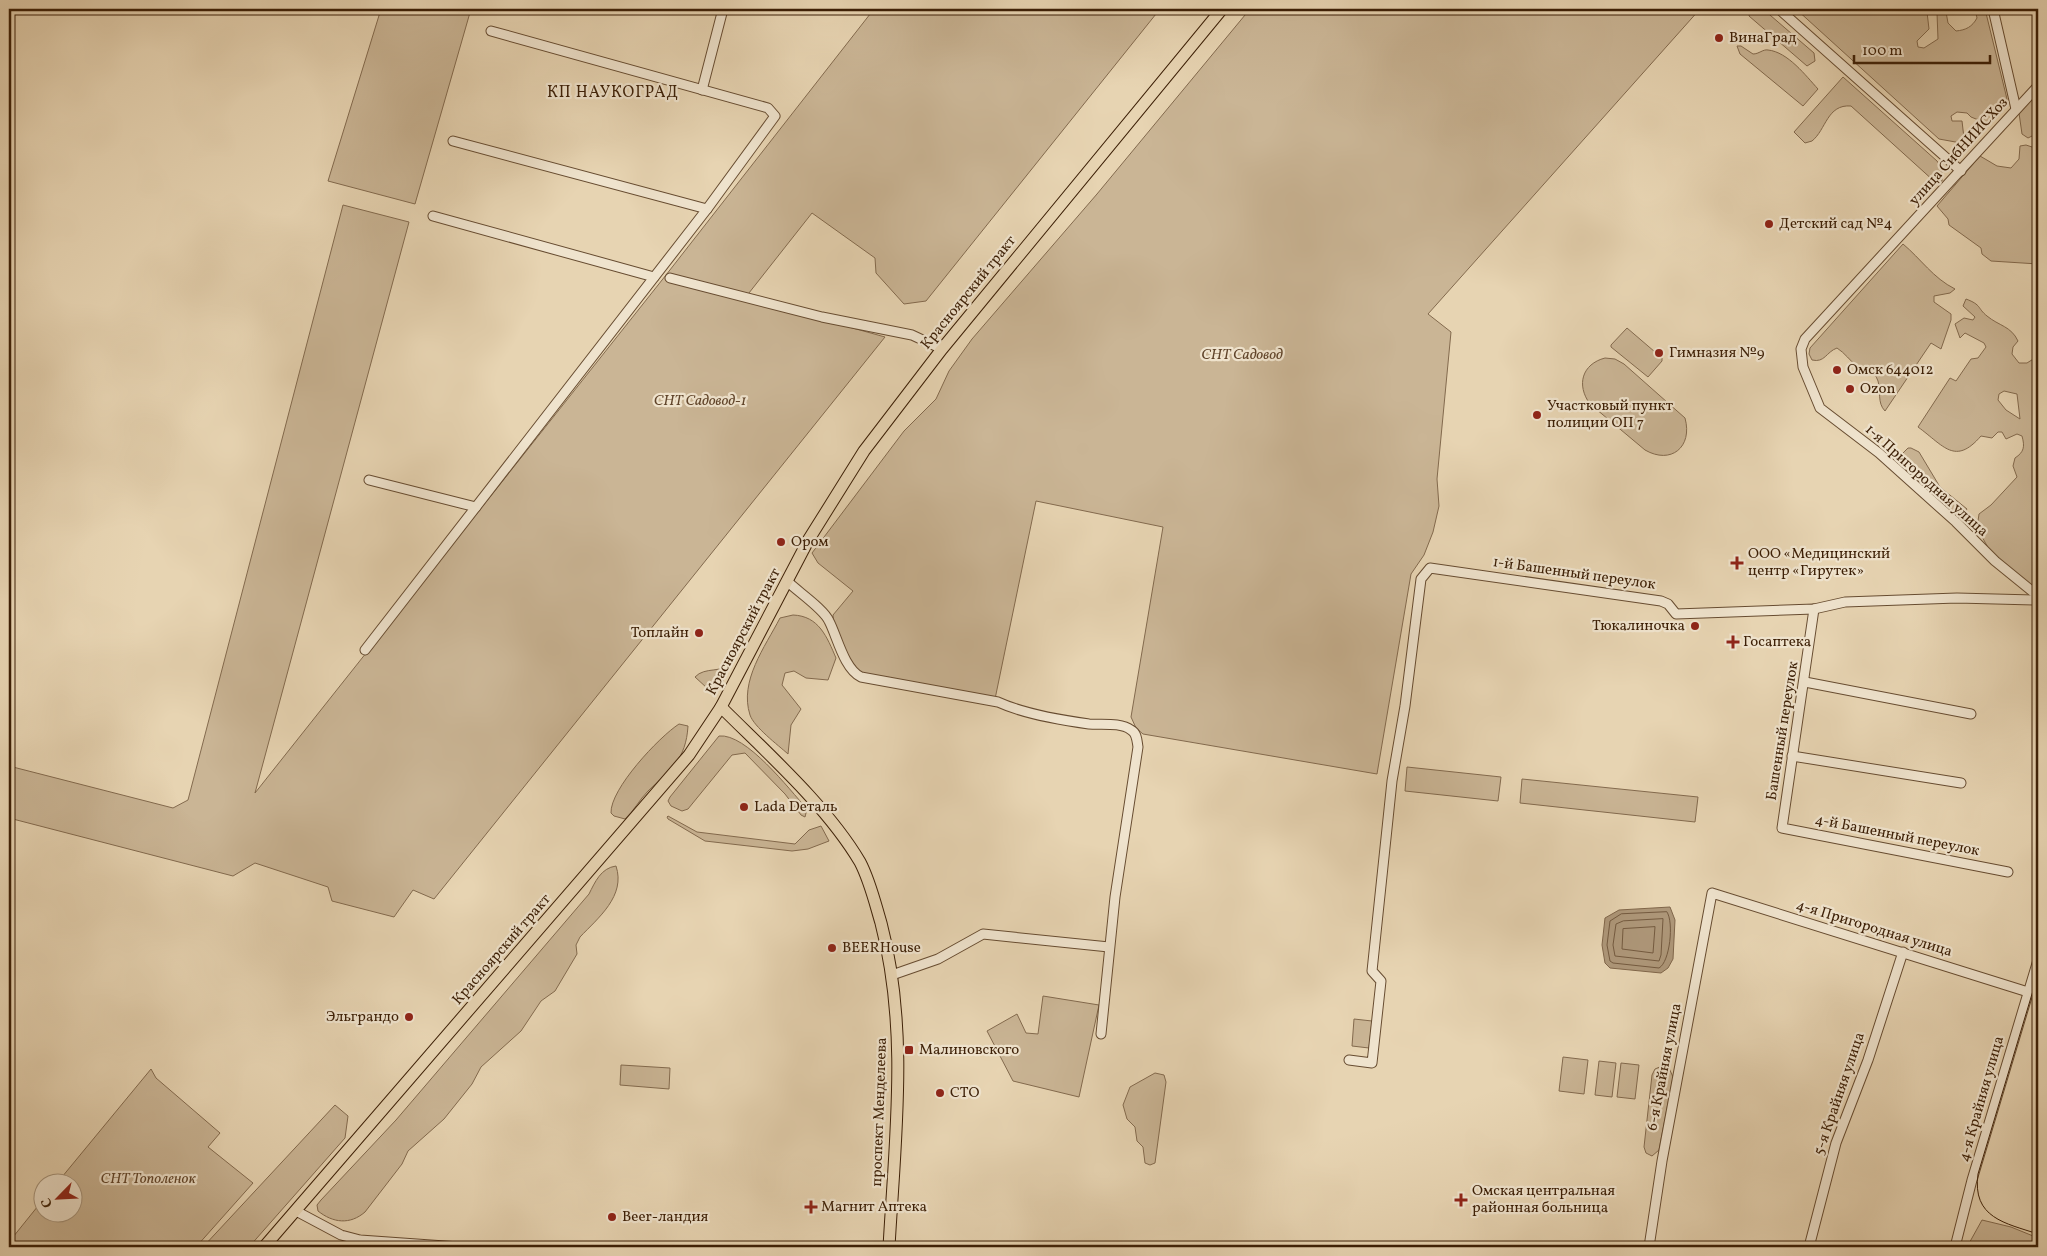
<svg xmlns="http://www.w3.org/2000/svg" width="2047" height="1256" font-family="Vollkorn,serif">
	<rect width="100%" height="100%" fill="#e7d4b2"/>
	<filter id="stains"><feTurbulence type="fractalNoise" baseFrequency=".004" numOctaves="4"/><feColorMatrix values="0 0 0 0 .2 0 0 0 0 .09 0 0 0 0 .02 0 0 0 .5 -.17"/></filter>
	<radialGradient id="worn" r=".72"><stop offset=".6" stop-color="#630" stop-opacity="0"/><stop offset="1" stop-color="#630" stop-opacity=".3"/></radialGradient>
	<g fill="#cab595" stroke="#836a4e" fill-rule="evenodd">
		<path d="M381,9H471L415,204L328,181Z"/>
		<path d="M874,9H1160L926,301L904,304L876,273L875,258L812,213L745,298L885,337L434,899L413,890L394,917L332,901L328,887L255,863L233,876L9,818V766L173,808L188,800L343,205L409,222L255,793L666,275Z"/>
		<path d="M1250,9H1700L1428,314L1451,332L1437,479L1439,506L1433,532L1424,555L1411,574L1377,774L1143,734L1136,728L1131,717L1163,527L1036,501L995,699L860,673C848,656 834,637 833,615L853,591L818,563L812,553L904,431L936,399L949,371L972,339L1097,194Z"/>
		<path d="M1750,9H1763L1814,53L1815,61L1807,66L1749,16Z"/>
		<path d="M1796,9H1929L1927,12L1929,29L1917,41L1918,47L1924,48L1938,39L1937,13L1941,10L1946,12L1948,23L1956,31C1966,30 1972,27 1977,18L1975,9H1985L2007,99C2005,111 1996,116 1986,123L1971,117L1967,113L1957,112L1951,116L1952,121H1962L1964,138L1961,143L1939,139Z"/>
		<path d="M1737,46H1741L1753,54C1759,54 1763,49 1768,50C1788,52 1806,76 1818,89L1803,106L1740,54Z"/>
		<path d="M1843,77L1937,161L1942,168V181L1935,182L1851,106C1827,104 1826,130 1812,141L1805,143L1794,132Z"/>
		<path d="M2038,93V133L2028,138L2022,134L2019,113Z"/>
		<path d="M2026,145L2035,148L2038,146V264L1991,261L1982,254L1981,248L1949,225L1948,219L1937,206L1980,156L1997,166L2011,168L2019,159L2020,146Z"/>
		<path d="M1903,244C1921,259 1933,278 1955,289L1950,293L1934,296V302L1951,314V320L1941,349L1931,343L1885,411C1877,403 1881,391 1878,381C1874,369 1866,371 1857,366C1850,361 1845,353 1837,348C1826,352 1825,363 1812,360L1809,354L1810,348Z"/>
		<path d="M1966,299C1982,305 1977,308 1987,316C1999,326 2011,326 2018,341L2013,347L2012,354L2019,363H2027L2038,356V527L2036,528L2038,591L1990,551L1977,528L1979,514L1991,505L2017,477L2013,466L2015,458C2024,452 2025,447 2022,436L2017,434L2006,439L2002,432H1998L1992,438L1981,436C1955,466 1944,446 1918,427L1950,378L1956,381L1971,359L1978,358L1986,347L1984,343L1965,333L1960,338L1955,324L1964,318L1973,320L1975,317L1963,306ZM2004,391L2017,394L2020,419L2006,410L1998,400L1999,394Z"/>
		<path d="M1627,328L1662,358V361L1648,377L1611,347V345Z"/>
		<path d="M1605,358L1615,359L1624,364L1685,418C1693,447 1671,465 1645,450L1590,404C1576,385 1582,364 1605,358Z"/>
		<path d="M1908,448H1911L1919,452L1940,487L1967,509L1961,518L1900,465L1901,455Z"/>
		<path d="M793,615C819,616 827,637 836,658L828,680L806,678L794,671L785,673L782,685L801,709L791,725L788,754C778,745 754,727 750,715C739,681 765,647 780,618Z"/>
		<path d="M741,643L719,689H713L708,686L707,688L695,677C705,666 723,674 732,662C736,656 738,649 741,643Z"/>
		<path d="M679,724L688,726C686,760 670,770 648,791C639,800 634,811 625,819L614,816L611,813C610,789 659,737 679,724Z"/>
		<path d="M719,736C746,733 789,789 807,809L805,817L801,815L785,794L745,753L732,755L688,809L682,811L671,806L668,801L670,797Z"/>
		<path d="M1407,767L1501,777L1498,801L1405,791Z"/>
		<path d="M1522,779L1698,797L1695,822L1520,803Z"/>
		<path d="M668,816L697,832L795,844L809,830L821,826L829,841L808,849L792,851L705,841L668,819L667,817Z"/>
		<path d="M616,866C626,896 598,918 580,937L576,945L577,954L555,991L541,1001L521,1031L481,1067L472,1084L444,1119L408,1151L402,1164L365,1212C350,1225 333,1223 318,1211L317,1205L321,1200L396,1120L589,894C595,882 601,868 616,866Z"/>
		<path d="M1043,996L1099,1005L1079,1097L1013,1081L987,1031L1017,1014L1026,1033L1038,1034Z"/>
		<path d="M1354,1019L1372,1021L1369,1048L1352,1046Z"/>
		<path d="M1563,1057L1588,1060L1584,1094L1559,1091Z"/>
		<path d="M1599,1061L1616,1063L1612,1097L1595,1095Z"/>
		<path d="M1621,1063L1639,1065L1635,1099L1617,1097Z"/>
		<path d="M621,1065L670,1068L669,1089L620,1085Z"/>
		<path d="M1662,1066L1669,1068L1673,1077L1659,1150L1652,1156L1646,1153L1644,1147L1652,1075L1655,1069Z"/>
		<path d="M151,1069L156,1078L220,1133L208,1147L253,1183L196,1247H9V1242L42,1201V1214H72V1184L57,1183Z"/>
		<path d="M1155,1073L1164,1075L1166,1082L1155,1163L1150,1165L1145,1163L1143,1147L1137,1141L1135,1127L1127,1119L1123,1105L1130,1087Z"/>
		<path d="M335,1105L348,1116L345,1138L249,1247H203Z"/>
		<path d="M1982,1220L2011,1227L2038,1238V1247H1967Z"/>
	</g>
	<path fill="#ad9678" stroke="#80664a" d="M1670,907L1675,920L1673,959L1668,968L1661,973L1610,968L1605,963L1602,945L1605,918L1619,910Z"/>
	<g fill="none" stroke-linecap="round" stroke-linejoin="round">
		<g stroke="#745a3f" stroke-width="1">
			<path d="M1667,912C1674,922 1670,962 1659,968L1613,963L1610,961L1607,945L1610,921L1621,914Z"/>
			<path d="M1663,919L1661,955L1659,961L1615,956L1613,945L1616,924L1623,921Z"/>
			<path d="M1655,927L1653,953L1622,949L1623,929Z"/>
		</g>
		<g stroke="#674c31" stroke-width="11">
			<g id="minor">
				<path d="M1779,9L1961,171"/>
				<path d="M1993,9L2016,109"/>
				<path d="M2038,86L1805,339L1801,349L1803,367L1820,408L1879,453L1956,522L1995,561L2038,596"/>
				<path d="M702,90L723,9"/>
				<path d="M453,141L707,209"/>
				<path d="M433,216L654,277"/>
				<path d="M670,278L822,317L912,335L942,349"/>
				<path d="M369,480L476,507"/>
				<path d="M787,581C797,591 824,609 829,621C837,636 844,669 861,677L998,702C1024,714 1060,720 1089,724C1101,725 1121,722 1131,730C1137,733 1137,741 1138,747L1115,897L1101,1034"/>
				<path d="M1814,609L1782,828L2008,872"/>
				<path d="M365,650L707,209L775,116L768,108L491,31"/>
				<path d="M1805,682L1971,714"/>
				<path d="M1792,756L1961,783"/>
				<path d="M892,975L938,959L983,934L1109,947"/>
				<path d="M1349,1060L1372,1063L1381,981L1372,971L1392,781L1405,706L1421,579L1430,568L1661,601L1668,604L1676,614L1814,609L1845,602L1957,598L2038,600"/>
				<path d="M296,1211L341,1235L360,1240L459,1247"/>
				<path d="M1649,1247L1662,1161L1712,893L2028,992"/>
				<path d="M1809,1247L1836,1143L1868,1060L1903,952"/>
				<path d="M1955,1247L1972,1180L2038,960"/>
			</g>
		</g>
		<g stroke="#3c1f06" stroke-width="13">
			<g id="major">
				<path d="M721,707C767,753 827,806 860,862C870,881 875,903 881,923C909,1030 895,1138 889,1247"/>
				<path d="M264,1247L689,755L721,707L809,539L864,451L942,349L1222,9"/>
			</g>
		</g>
		<use href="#minor" stroke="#efe3cd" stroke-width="9"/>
		<use href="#major" stroke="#e7d4b2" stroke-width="11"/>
		<path stroke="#3c1f06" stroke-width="1" d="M2038,974L1978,1174C1972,1218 2005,1223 2038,1234"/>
	</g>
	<g fill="#8f2418" stroke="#efe3cd" stroke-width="2">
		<circle cx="1719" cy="38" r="5"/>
		<circle cx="1769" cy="224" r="5"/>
		<circle cx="1659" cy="353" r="5"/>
		<circle cx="1837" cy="370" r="5"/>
		<circle cx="1850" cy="389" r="5"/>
		<circle cx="1537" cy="415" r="5"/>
		<circle cx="781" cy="542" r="5"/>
		<path d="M1734.5 555.5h5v5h5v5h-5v5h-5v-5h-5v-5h5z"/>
		<circle cx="1695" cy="626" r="5"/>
		<circle cx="699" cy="633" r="5"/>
		<path d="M1730.5 634.5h5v5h5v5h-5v5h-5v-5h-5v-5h5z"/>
		<circle cx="744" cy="807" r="5"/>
		<circle cx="832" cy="948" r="5"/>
		<circle cx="409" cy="1017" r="5"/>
		<rect x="904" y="1045" width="10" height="10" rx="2.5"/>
		<circle cx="940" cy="1093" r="5"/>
		<path d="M1458.5 1192.5h5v5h5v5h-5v5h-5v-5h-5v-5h5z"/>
		<path d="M808.5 1199.5h5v5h5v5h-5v5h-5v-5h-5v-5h5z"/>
		<circle cx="612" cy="1217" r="5"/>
	</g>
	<g text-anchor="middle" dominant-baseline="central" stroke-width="4.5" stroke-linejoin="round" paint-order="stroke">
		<g font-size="15" fill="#3c1f06" stroke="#efe3cd" text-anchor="start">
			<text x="1729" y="38">ВинаГрад</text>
			<text x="1779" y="224">Детский сад №4</text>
			<text x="1669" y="353">Гимназия №9</text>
			<text x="1847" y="370">Омск 644012</text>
			<text x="1860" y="389">Ozon</text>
			<text x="1547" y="406">Участковый пункт<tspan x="1547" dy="17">полиции ОП 7</tspan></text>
			<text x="791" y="542">Ором</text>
			<text x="1748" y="554">ООО «Медицинский<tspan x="1748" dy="17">центр «Гирутек»</tspan></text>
			<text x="1685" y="626" text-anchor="end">Тюкалиночка</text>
			<text x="689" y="633" text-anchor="end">Топлайн</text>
			<text x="1743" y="642">Госаптека</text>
			<text x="754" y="807">Lada Dеталь</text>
			<text x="842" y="948">BEERHouse</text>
			<text x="399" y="1017" text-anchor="end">Эльграндо</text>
			<text x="919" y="1050">Малиновского</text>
			<text x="950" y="1093">СТО</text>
			<text x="1472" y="1191">Омская центральная<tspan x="1472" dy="17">районная больница</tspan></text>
			<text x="821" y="1207">Магнит Аптека</text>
			<text x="622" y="1217">Beer-ландия</text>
		</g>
		<g font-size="15" fill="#3c1f06" stroke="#efe3cd">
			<text transform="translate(1959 152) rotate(-48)">улица СибНИИСХоз</text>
			<text transform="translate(969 293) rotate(-51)">Красноярский тракт</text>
			<text transform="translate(1926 481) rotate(42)">1-я Пригородная улица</text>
			<text transform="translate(1574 574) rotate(8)">1-й Башенный переулок</text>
			<text transform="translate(744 632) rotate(-62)">Красноярский тракт</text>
			<text transform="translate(1783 731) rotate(-81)">Башенный переулок</text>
			<text transform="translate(1897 836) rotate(11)">4-й Башенный переулок</text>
			<text transform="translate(1874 929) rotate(17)">4-я Пригородная улица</text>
			<text transform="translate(502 950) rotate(-49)">Красноярский тракт</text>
			<text transform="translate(1665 1067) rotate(-79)">6-я Крайняя улица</text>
			<text transform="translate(1840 1094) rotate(-71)">5-я Крайняя улица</text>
			<text transform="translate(1982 1099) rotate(-74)">4-я Крайняя улица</text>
			<text transform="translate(880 1112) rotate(-88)">проспект Менделеева</text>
		</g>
		<g font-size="15" font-style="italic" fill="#60442a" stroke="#efe3cd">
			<text x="1242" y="355">СНТ Садовод</text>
			<text x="700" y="401">СНТ Садовод-1</text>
			<text x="148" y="1179">СНТ Тополенок</text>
		</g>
		<g font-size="16" letter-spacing="1" fill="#3c1f06" stroke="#efe3cd">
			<text x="613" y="93">КП НАУКОГРАД</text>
		</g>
	</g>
	<rect width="2047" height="1256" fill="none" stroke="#e7d4b2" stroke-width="30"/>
	<rect x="10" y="10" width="2027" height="1236" fill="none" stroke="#3c1f06" stroke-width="2.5"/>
	<rect x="15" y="15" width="2017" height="1226" fill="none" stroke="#3c1f06"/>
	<g transform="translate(58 1198) rotate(246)"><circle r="24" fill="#efe3cd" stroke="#a7957d"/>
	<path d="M0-4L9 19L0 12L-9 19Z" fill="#8f2418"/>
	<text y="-8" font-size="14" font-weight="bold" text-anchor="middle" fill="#3c1f06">С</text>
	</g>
	<path d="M1854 55v8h136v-8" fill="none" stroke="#3c1f06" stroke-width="2.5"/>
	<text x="1862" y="55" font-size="15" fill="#3c1f06" stroke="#efe3cd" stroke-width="4" paint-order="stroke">100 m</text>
	<rect width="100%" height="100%" filter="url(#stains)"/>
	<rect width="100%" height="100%" fill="url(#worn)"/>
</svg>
